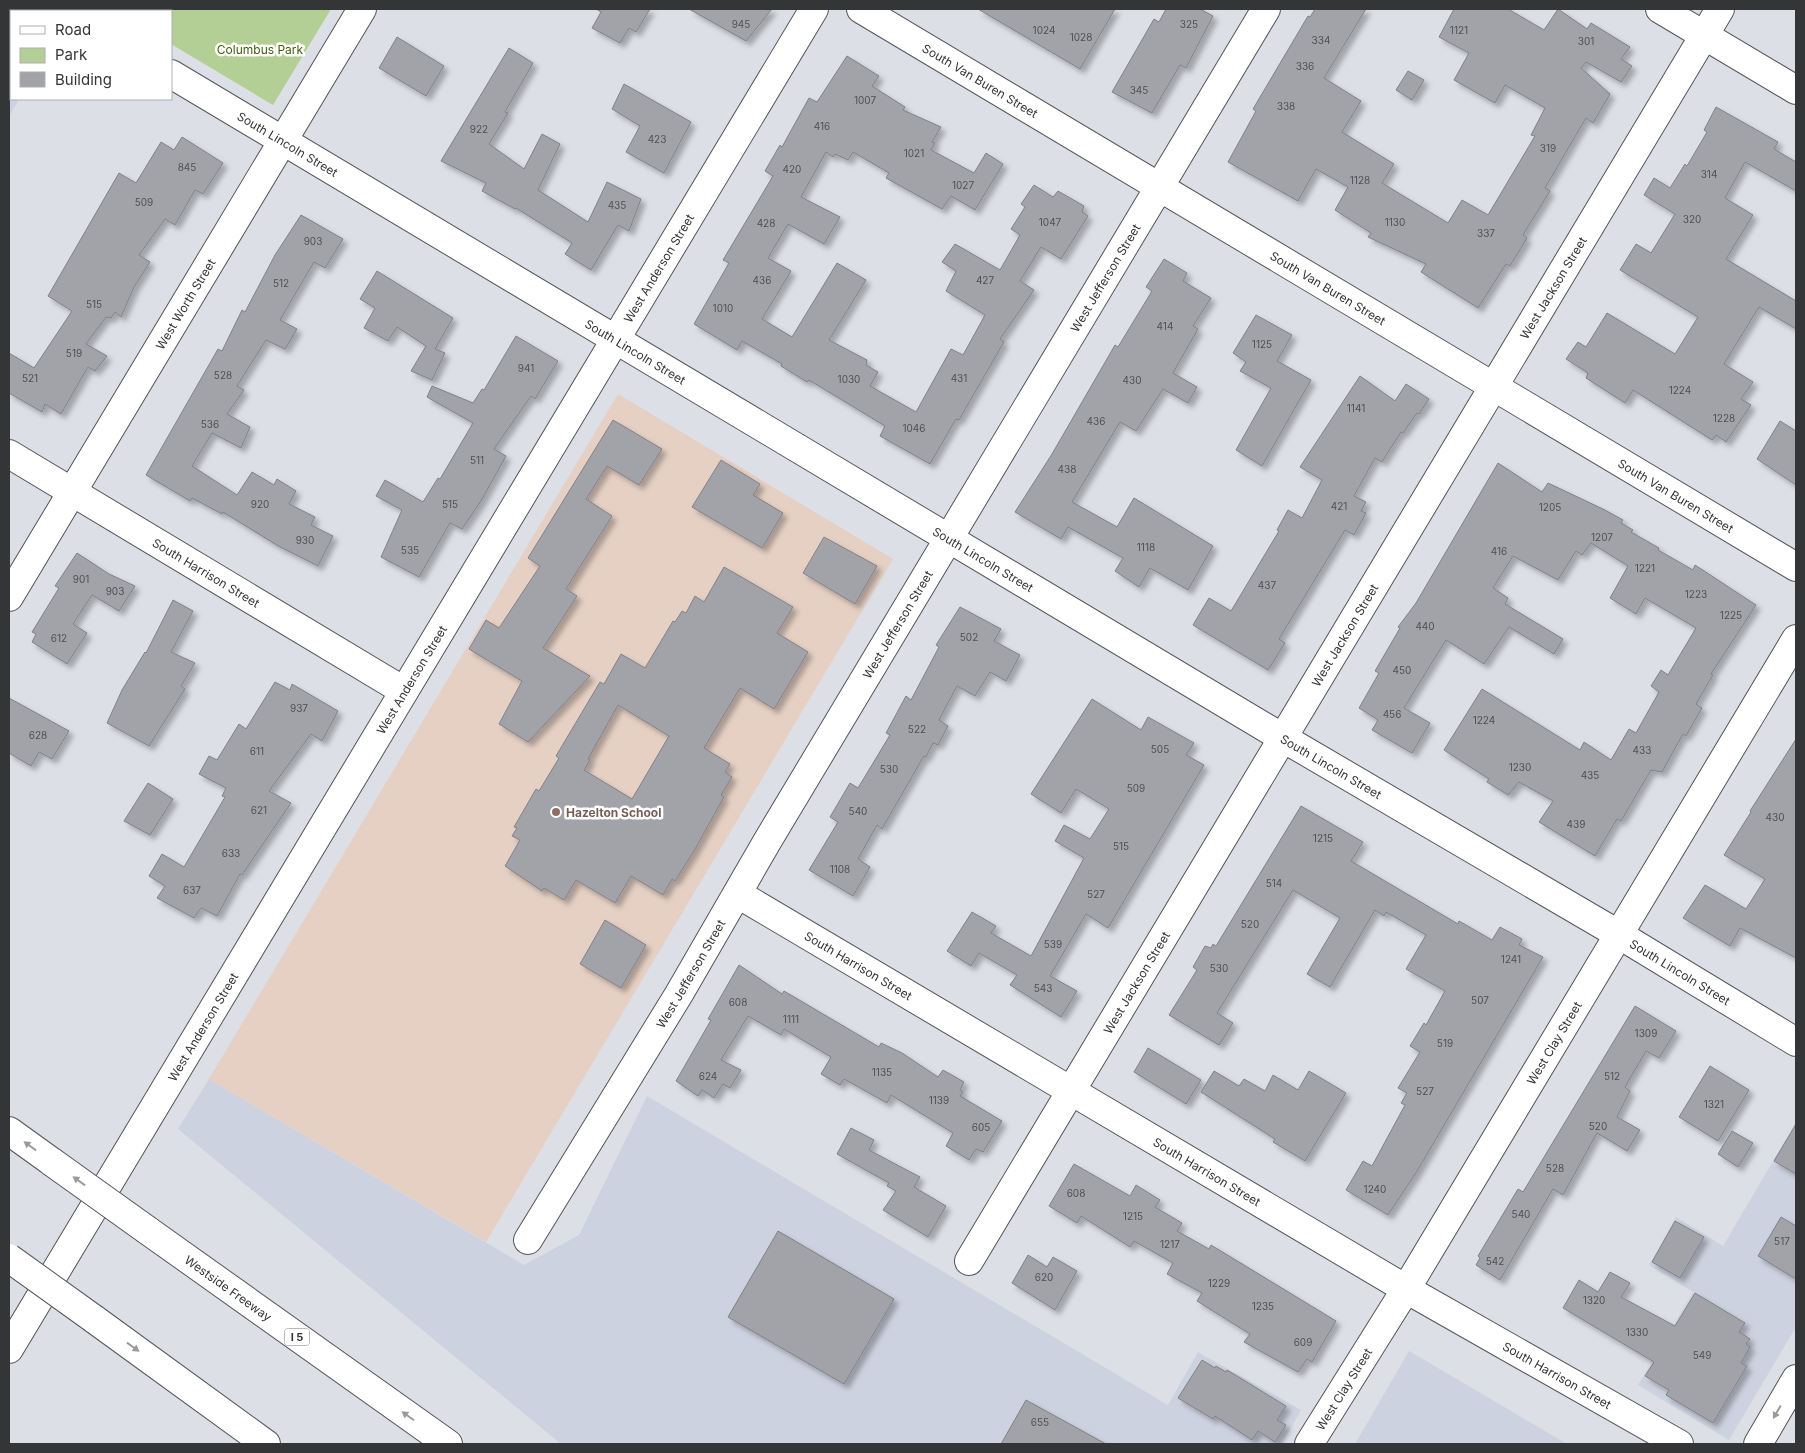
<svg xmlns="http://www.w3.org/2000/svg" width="1805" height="1453" font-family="Inter,sans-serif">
	<defs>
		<filter id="shadow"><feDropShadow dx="4.5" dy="4.5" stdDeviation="2.5" flood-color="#0004"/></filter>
	</defs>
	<rect width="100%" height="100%" fill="#dcdfe5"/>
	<g fill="#cdd2e0">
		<path d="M9,32L11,33V99H19L9,117Z"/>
		<path d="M209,1079L524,1265L579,1235L647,1096L1168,1405L1198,1352L1301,1410L1282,1444H561L178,1129Z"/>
		<path d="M1796,1122V1327L1729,1440L1638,1385L1693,1292L1649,1265L1676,1217L1723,1246Z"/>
		<path d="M1409,1351L1567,1444H1355Z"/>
	</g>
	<path fill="#e6d0c4" d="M618,394L893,559L486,1242L209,1079Z"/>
	<path fill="#b3cf95" d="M112,9H331L273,105L171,44V11H117Z"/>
	<g fill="#a2a3a9" stroke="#818288" fill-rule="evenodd" filter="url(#shadow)">
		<path d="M596,9H650L636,32L629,28L620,43L592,28L601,12Z"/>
		<path d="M689,9H772L746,41Z"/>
		<path d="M978,9H1115L1080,69Z"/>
		<path d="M1166,9H1200L1213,16L1186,68L1180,65L1152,113L1112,92L1154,19L1159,22Z"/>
		<path d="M1315,9H1366L1324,78L1361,101L1342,132L1394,164L1382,183L1448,223L1462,200L1488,215L1535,136L1531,135L1545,108L1505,85L1495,103L1454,80L1469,53L1439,37L1454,9H1508L1544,30L1558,9L1587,29L1591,23L1630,47L1621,59L1632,66L1621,82L1586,62L1581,68L1610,94L1593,123L1586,118L1545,188L1550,191L1523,235L1527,238L1510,266L1506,264L1478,308L1421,272L1426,264L1368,237L1371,233L1335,210L1348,187L1316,169L1298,201L1228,162L1256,111L1253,109L1308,16L1310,17Z"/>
		<path d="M397,37L444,66L426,96L379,68Z"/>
		<path d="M509,48L533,63L505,112L508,113L489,144L524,169L542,134L560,144L538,190L588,222L607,182L641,199L629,231L618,225L591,270L565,254L572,243L516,208L515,209L482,191L486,183L441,161Z"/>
		<path d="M847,56L879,76L872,86L905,107L903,110L941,127L932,142L935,143L931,150L974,173L986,153L1003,164L975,210L951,196L942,209L886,178L889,173L853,152L848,160L835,154L833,157L826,152L801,197L840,217L824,244L788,224L768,258L791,271L762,319L792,337L837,263L866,280L829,340L867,360L866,365L878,372L870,386L916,412L951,349L963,355L985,315L946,291L956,271L942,262L955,244L1000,270L1020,235L1011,229L1025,207L1021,204L1034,185L1053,197L1058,191L1084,206L1082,212L1088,216L1061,259L1041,247L1020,281L1034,290L1000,339L1004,342L959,420L956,419L930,464L880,436L885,426L809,380L807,382L781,366L782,364L742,341L737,350L694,324L729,263L723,260L773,176L765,171L780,145L782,147L809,98L817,102Z"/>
		<path d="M1408,71L1424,80L1412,100L1396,90Z"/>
		<path d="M624,84L691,122L664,173L626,152L640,126L612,109Z"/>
		<path d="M1716,107L1778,142L1774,149L1796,162V191L1745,162L1725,198L1753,215L1726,259L1796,301V329L1759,307L1724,364L1753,382L1741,399L1751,405L1726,442L1716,435L1712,440L1633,390L1625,403L1586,378L1588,373L1566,359L1578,342L1586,347L1607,313L1675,354L1698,317L1620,270L1636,244L1651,253L1675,214L1644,195L1654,178L1670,188L1685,164L1687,166L1707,132L1704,130Z"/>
		<path d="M182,137L223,163L203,194L195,190L175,225L165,219L139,255L150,262L134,287L121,317L115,312L111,318L106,317L86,344L107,356L95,371L88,367L61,414L45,404L42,412L9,393V353L34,368L72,311L48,296L119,173L136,183L161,142L174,150Z"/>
		<path d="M301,215L343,239L325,268L314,262L280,320L297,329L285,349L266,340L237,386L244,390L227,414L250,427L241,448L212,433L192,466L237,495L252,472L274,485L277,479L296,491L289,504L315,517L311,525L333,536L318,566L280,547L223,512L222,514L192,498L190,501L146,475L218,349L222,351L242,310L245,312L275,255Z"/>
		<path d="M1164,259L1187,273L1183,281L1211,298L1193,326L1198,329L1173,373L1197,387L1188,403L1163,389L1136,431L1120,422L1072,502L1117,527L1134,498L1213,546L1188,590L1150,568L1139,587L1115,571L1123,558L1068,527L1061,539L1015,512L1052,454L1115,345L1118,347L1152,291L1146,287Z"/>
		<path d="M377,271L453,318L435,349L445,353L432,380L411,371L426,346L397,327L388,341L364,328L375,308L360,299Z"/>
		<path d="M1256,315L1292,335L1277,361L1311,380L1262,466L1236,450L1271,388L1240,371L1246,362L1233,353Z"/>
		<path d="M516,336L558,361L535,399L531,396L494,449L506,456L481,501L462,529L450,523L419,577L381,557L402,510L376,496L385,480L423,502L438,478L440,479L473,423L427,397L432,386L473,403L482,389L484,390Z"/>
		<path d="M1360,376L1395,401L1406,384L1429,399L1419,414L1417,413L1403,433L1401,432L1382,462L1375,458L1354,496L1366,502L1361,511L1366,513L1354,535L1345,530L1279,639L1285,643L1268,670L1193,625L1209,598L1231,611L1279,531L1277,530L1288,510L1302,518L1322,480L1300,467Z"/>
		<path d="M613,420L662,449L639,485L607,466L586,499L612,516L566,589L577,596L543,648L590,676L528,742L499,724L522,681L469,649L486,620L499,628L540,566L528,558Z"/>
		<path d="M1780,421L1796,431V485L1757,459Z"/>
		<path d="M721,460L760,484L753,495L783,513L762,548L692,507Z"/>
		<path d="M1498,463L1542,492L1548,483L1605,510L1623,520L1621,523L1633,530L1631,532L1659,548L1658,550L1693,570L1695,565L1756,605L1711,674L1713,675L1696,704L1702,708L1686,736L1683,734L1662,772L1651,770L1621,821L1617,819L1595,856L1539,822L1553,801L1519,782L1508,795L1487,782L1489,779L1444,750L1482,689L1580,750L1584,742L1611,760L1629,729L1636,733L1659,692L1651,686L1661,670L1668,675L1696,628L1645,598L1636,614L1610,598L1628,566L1591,543L1582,555L1576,551L1558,580L1513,556L1493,588L1508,598L1505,604L1563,639L1554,654L1509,627L1484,664L1446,640L1404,708L1430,723L1412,753L1372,730L1378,720L1359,708L1379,673L1375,671L1400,628L1398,627L1416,603Z"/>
		<path d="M824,537L877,566L855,604L803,573Z"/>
		<path d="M77,553L109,574L135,586L119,611L92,595L73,624L87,633L67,664L32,642L36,634L32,632L59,588L55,586Z"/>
		<path d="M724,567L793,607L777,633L808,652L774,709L740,688L704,748L730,764L725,772L732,777L721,795L724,797L694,851L675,881L672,879L663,895L631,876L615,903L576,880L564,900L544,888L542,891L505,866L520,840L512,836L517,828L514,827L536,789L539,791L559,758L556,756L600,682L604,684L621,654L645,668L673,621L675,622L682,611L686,613L695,596L704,602ZM618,705L669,736L632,799L584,770L590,760L588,759Z"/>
		<path d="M173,600L193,611L171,652L195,663L181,686L185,689L149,746L107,723L122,690L145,652L146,653Z"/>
		<path d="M960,607L1001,629L994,641L1020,655L1006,681L990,672L975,696L957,686L939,720L948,726L938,745L933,743L926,757L924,756L882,829L877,825L858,859L870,867L853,896L809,870L838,822L830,817L850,783L858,788L890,735L886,733L906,696L911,700L939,647L936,645Z"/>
		<path d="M275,682L290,690L292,684L338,711L322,741L311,734L269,791L291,803L242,875L240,874L217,916L201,908L194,918L157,898L165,886L149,876L162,854L184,867L225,797L222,796L226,788L199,774L209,756L217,760L239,724L246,729Z"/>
		<path d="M9,698L69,731L52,759L39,752L31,766L9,753Z"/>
		<path d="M1092,699L1141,730L1148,717L1194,743L1186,755L1204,765L1108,928L1086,914L1050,976L1077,991L1061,1017L1010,985L1017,975L979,953L971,966L947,951L972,912L996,926L991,933L1031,956L1084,858L1055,841L1064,825L1090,839L1109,809L1076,789L1061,813L1031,794Z"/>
		<path d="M1796,739V958L1740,928L1730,946L1683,918L1705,885L1746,909L1765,879L1724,855L1751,812L1750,811Z"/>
		<path d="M148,783L173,799L150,835L124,821Z"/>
		<path d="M1301,806L1363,842L1351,861L1458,924L1459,921L1492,940L1500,927L1522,939L1519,945L1543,957L1416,1173L1388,1215L1346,1190L1363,1161L1372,1166L1405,1105L1401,1103L1407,1093L1398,1088L1420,1052L1410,1046L1424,1023L1426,1025L1445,991L1406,969L1426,935L1386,912L1384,916L1375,910L1330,987L1307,974L1340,918L1293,890L1217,1013L1233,1023L1219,1045L1169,1015L1197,970L1193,967L1205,946L1211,948L1213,944L1216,946Z"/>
		<path d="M605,920L646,945L621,988L580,964Z"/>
		<path d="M739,965L782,994L784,991L879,1047L881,1043L902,1053L938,1077L943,1070L964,1082L960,1090L963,1092L960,1096L1002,1121L983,1152L976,1149L969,1160L946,1146L953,1133L891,1095L887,1103L844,1079L840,1085L821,1074L831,1057L784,1029L781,1035L748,1016L721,1060L741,1070L730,1088L723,1084L714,1098L702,1090L698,1096L676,1081L711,1020L708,1019Z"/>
		<path d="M1635,1006L1676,1031L1659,1058L1646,1051L1625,1087L1630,1091L1617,1117L1640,1130L1627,1151L1597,1133L1563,1195L1553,1189L1500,1280L1476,1265L1480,1258L1478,1256L1518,1189L1523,1192Z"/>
		<path d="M1148,1048L1201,1080L1186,1104L1134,1072Z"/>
		<path d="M1710,1066L1749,1090L1718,1141L1679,1117Z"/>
		<path d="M1214,1071L1239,1086L1244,1079L1265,1091L1273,1075L1298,1090L1309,1071L1346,1093L1305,1161L1273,1142L1275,1139L1201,1092Z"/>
		<path d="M1796,1124V1174L1774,1161Z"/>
		<path d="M851,1128L874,1140L869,1150L920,1177L914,1187L946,1206L928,1237L883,1210L896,1191L887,1186L889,1183L837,1154Z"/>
		<path d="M1732,1131L1753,1143L1738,1167L1718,1154Z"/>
		<path d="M1074,1164L1130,1196L1136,1185L1160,1200L1155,1207L1182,1223L1177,1231L1209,1249L1211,1245L1336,1321L1312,1362L1307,1359L1298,1372L1244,1342L1250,1334L1197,1301L1202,1293L1167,1274L1173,1263L1134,1241L1130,1247L1081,1216L1077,1223L1049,1206Z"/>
		<path d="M1781,1217L1796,1226V1279L1758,1256Z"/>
		<path d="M1675,1221L1704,1237L1680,1278L1652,1262Z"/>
		<path d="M778,1231L894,1299L844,1384L728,1317Z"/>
		<path d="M1028,1255L1047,1267L1053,1257L1077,1271L1055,1310L1012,1283Z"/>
		<path d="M1610,1272L1630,1283L1621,1297L1675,1326L1695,1293L1745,1323L1739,1332L1750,1339L1746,1344L1750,1347L1741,1363L1747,1366L1713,1423L1666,1395L1669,1390L1645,1376L1654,1362L1563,1308L1579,1280L1598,1292Z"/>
		<path d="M1202,1360L1215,1368L1216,1366L1226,1372L1227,1370L1286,1406L1277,1420L1286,1425L1275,1442L1258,1431L1252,1440L1215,1416L1213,1419L1178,1398Z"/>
		<path d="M1026,1400L1106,1444H1001Z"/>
	</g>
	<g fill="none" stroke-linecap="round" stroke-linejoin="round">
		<g stroke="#54565c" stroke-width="30">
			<g id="minor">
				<path d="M62,9L66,11"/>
				<path id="s1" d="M861,9L1796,567"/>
				<path d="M1660,9L1796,90"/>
				<path id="s2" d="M171,74L1283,738L1618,934L1796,1042"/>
				<path id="s3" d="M9,454L404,691"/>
				<path id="s4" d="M9,597L362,9"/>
				<path id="s5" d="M738,894L1406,1289L1679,1444"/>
				<path id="s6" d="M528,1240L679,994L768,840L1266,9"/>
				<path id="s7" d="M969,1261L1720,9"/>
				<path id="s8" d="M9,1349L814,9"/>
				<path id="s9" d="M1309,1444L1406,1289L1796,639"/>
			</g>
		</g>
		<g stroke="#54565c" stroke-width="30">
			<path id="major" d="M1758,1444L1796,1379"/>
		</g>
		<g stroke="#54565c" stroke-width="30">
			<g id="highway">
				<path d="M9,1131L52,1162"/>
				<path id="s10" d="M147,1230L448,1444"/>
				<path d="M94,1319L266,1444"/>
			</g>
		</g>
		<use href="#minor" stroke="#fff" stroke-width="28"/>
		<use href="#major" stroke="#fff" stroke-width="28"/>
		<use href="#highway" stroke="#fff" stroke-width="28"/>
		<g stroke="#54565c" stroke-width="30" stroke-linecap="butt">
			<g id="highway-bridge">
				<path d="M52,1162L147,1230"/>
				<path d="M9,1258L94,1319"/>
			</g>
		</g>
		<use href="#highway-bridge" stroke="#fff" stroke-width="28"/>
	</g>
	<defs><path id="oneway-solid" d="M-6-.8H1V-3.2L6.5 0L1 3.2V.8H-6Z" transform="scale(1.25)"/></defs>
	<g fill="#9a9a9b">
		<use href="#oneway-solid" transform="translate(30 1146) rotate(-144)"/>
		<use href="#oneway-solid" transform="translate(79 1181) rotate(-144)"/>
		<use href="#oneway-solid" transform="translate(133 1347) rotate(36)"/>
		<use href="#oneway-solid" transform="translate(1777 1412) rotate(120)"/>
		<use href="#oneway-solid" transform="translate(408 1416) rotate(-145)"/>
	</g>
	<circle fill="#8d6e63" stroke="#fff" stroke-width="2" cx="556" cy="812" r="5"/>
	<g text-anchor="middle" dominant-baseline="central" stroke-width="5" stroke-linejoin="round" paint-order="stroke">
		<g font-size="10" fill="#505054">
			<text x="741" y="24">945</text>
			<text x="1189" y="24">325</text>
			<text x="1044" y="30">1024</text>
			<text x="1459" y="30">1121</text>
			<text x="1081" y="37">1028</text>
			<text x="1321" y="40">334</text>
			<text x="1586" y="41">301</text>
			<text x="1305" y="66">336</text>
			<text x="1139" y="90">345</text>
			<text x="865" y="100">1007</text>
			<text x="1286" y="106">338</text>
			<text x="822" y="126">416</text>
			<text x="479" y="129">922</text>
			<text x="657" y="139">423</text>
			<text x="1548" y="148">319</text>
			<text x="914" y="153">1021</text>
			<text x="187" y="167">845</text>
			<text x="792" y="169">420</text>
			<text x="1709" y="174">314</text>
			<text x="1360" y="180">1128</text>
			<text x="963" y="185">1027</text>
			<text x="144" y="202">509</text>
			<text x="617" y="205">435</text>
			<text x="1692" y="219">320</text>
			<text x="1050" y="222">1047</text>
			<text x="1395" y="222">1130</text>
			<text x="766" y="223">428</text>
			<text x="1486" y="233">337</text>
			<text x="313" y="241">903</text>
			<text x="762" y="280">436</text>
			<text x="985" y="280">427</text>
			<text x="281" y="283">512</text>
			<text x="94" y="304">515</text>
			<text x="723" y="308">1010</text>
			<text x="1165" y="326">414</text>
			<text x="1262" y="344">1125</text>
			<text x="74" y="353">519</text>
			<text x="526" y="368">941</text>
			<text x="223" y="375">528</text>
			<text x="30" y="378">521</text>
			<text x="959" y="378">431</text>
			<text x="849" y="379">1030</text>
			<text x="1132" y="380">430</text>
			<text x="1680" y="390">1224</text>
			<text x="1356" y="408">1141</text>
			<text x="1724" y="418">1228</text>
			<text x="1096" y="421">436</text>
			<text x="210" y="424">536</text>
			<text x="914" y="428">1046</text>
			<text x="477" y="460">511</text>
			<text x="1067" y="469">438</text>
			<text x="260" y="504">920</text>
			<text x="450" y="504">515</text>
			<text x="1339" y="506">421</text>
			<text x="1550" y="507">1205</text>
			<text x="1602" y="537">1207</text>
			<text x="305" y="540">930</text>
			<text x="1146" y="547">1118</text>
			<text x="410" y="550">535</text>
			<text x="1499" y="551">416</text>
			<text x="1645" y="568">1221</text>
			<text x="81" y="579">901</text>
			<text x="1267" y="585">437</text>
			<text x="115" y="591">903</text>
			<text x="1696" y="594">1223</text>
			<text x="1731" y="615">1225</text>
			<text x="1425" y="626">440</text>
			<text x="969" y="637">502</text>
			<text x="59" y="638">612</text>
			<text x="1402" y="670">450</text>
			<text x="299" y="708">937</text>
			<text x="1392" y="714">456</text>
			<text x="1484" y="720">1224</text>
			<text x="917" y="729">522</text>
			<text x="38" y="735">628</text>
			<text x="1160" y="749">505</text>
			<text x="1642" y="750">433</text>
			<text x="257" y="751">611</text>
			<text x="1520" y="767">1230</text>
			<text x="889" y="769">530</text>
			<text x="1590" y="775">435</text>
			<text x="1136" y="788">509</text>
			<text x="259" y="810">621</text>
			<text x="858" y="811">540</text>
			<text x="1775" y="817">430</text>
			<text x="1576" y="824">439</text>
			<text x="1323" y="838">1215</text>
			<text x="1121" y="846">515</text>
			<text x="231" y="853">633</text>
			<text x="840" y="869">1108</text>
			<text x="1274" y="883">514</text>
			<text x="192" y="890">637</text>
			<text x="1096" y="894">527</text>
			<text x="1250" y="924">520</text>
			<text x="1053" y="944">539</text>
			<text x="1511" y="959">1241</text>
			<text x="1219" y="968">530</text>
			<text x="1043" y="988">543</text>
			<text x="1480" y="1000">507</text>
			<text x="738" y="1002">608</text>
			<text x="791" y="1019">1111</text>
			<text x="1646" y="1033">1309</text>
			<text x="1445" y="1043">519</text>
			<text x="882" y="1072">1135</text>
			<text x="708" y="1076">624</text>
			<text x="1612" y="1076">512</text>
			<text x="1425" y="1091">527</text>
			<text x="939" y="1100">1139</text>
			<text x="1714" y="1104">1321</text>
			<text x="1598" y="1126">520</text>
			<text x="981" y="1127">605</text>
			<text x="1555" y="1168">528</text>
			<text x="1375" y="1189">1240</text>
			<text x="1076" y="1193">608</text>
			<text x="1521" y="1214">540</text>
			<text x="1133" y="1216">1215</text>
			<text x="1782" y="1241">517</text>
			<text x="1170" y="1244">1217</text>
			<text x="1495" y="1261">542</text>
			<text x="1044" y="1277">620</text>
			<text x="1219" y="1283">1229</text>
			<text x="1594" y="1300">1320</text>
			<text x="1263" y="1306">1235</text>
			<text x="1637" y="1332">1330</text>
			<text x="1303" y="1342">609</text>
			<text x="1702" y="1355">549</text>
			<text x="1040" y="1422">655</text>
		</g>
		<rect fill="#fff" stroke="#717273" stroke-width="1" x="284.5" y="1328.5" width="25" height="17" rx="4"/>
		<g font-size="11" font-weight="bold" fill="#343537">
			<text x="297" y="1337">I 5</text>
		</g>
		<g font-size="12" fill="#405f0e" stroke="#fff">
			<text x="260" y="49">Columbus Park</text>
		</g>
		<g font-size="12" fill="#343537" stroke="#fff">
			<text stroke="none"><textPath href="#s1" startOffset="139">South Van Buren Street</textPath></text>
			<text stroke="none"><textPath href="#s2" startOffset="136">South Lincoln Street</textPath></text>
			<text stroke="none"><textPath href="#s8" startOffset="1261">West Anderson Street</textPath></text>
			<text stroke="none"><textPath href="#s6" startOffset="1122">West Jefferson Street</textPath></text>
			<text stroke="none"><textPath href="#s1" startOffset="544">South Van Buren Street</textPath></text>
			<text stroke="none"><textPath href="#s7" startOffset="1135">West Jackson Street</textPath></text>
			<text stroke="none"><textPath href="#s4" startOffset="342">West Worth Street</textPath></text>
			<text stroke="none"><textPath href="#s2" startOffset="541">South Lincoln Street</textPath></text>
			<text stroke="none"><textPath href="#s1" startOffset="949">South Van Buren Street</textPath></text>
			<text stroke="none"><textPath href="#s2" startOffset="946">South Lincoln Street</textPath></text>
			<text stroke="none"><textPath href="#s3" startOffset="230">South Harrison Street</textPath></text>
			<text stroke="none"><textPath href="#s6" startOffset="718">West Jefferson Street</textPath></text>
			<text stroke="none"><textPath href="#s7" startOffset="730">West Jackson Street</textPath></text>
			<text stroke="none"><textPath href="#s8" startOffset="781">West Anderson Street</textPath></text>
			<text stroke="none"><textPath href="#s2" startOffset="1351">South Lincoln Street</textPath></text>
			<text stroke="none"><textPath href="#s5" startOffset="140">South Harrison Street</textPath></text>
			<text stroke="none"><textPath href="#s2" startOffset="1756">South Lincoln Street</textPath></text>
			<text stroke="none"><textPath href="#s6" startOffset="312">West Jefferson Street</textPath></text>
			<text stroke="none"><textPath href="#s7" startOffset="325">West Jackson Street</textPath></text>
			<text stroke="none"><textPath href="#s8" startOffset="376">West Anderson Street</textPath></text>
			<text stroke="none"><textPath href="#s9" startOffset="470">West Clay Street</textPath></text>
			<text stroke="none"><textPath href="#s5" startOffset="545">South Harrison Street</textPath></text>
			<text stroke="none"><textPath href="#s10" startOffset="100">Westside Freeway</textPath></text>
			<text stroke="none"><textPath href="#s5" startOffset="950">South Harrison Street</textPath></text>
			<text stroke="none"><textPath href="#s9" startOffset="65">West Clay Street</textPath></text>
		</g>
		<g font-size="12" font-weight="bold" fill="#785e54" stroke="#fff" text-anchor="start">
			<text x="566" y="812">Hazelton School</text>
		</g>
	</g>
	<rect width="1805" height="1453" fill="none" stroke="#343537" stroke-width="20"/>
	<rect x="10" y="10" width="162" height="90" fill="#ffffff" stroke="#aeaeaf"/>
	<rect x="20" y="26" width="25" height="8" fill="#ffffff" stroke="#aeaeaf"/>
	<text x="55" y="35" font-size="15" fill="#343537">Road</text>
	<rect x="20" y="48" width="25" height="15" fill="#b3cf95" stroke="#aeaeaf"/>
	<text x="55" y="60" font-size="15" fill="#343537">Park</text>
	<rect x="20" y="72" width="25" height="15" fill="#a2a3a9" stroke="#aeaeaf"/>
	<text x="55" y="85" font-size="15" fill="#343537">Building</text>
</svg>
